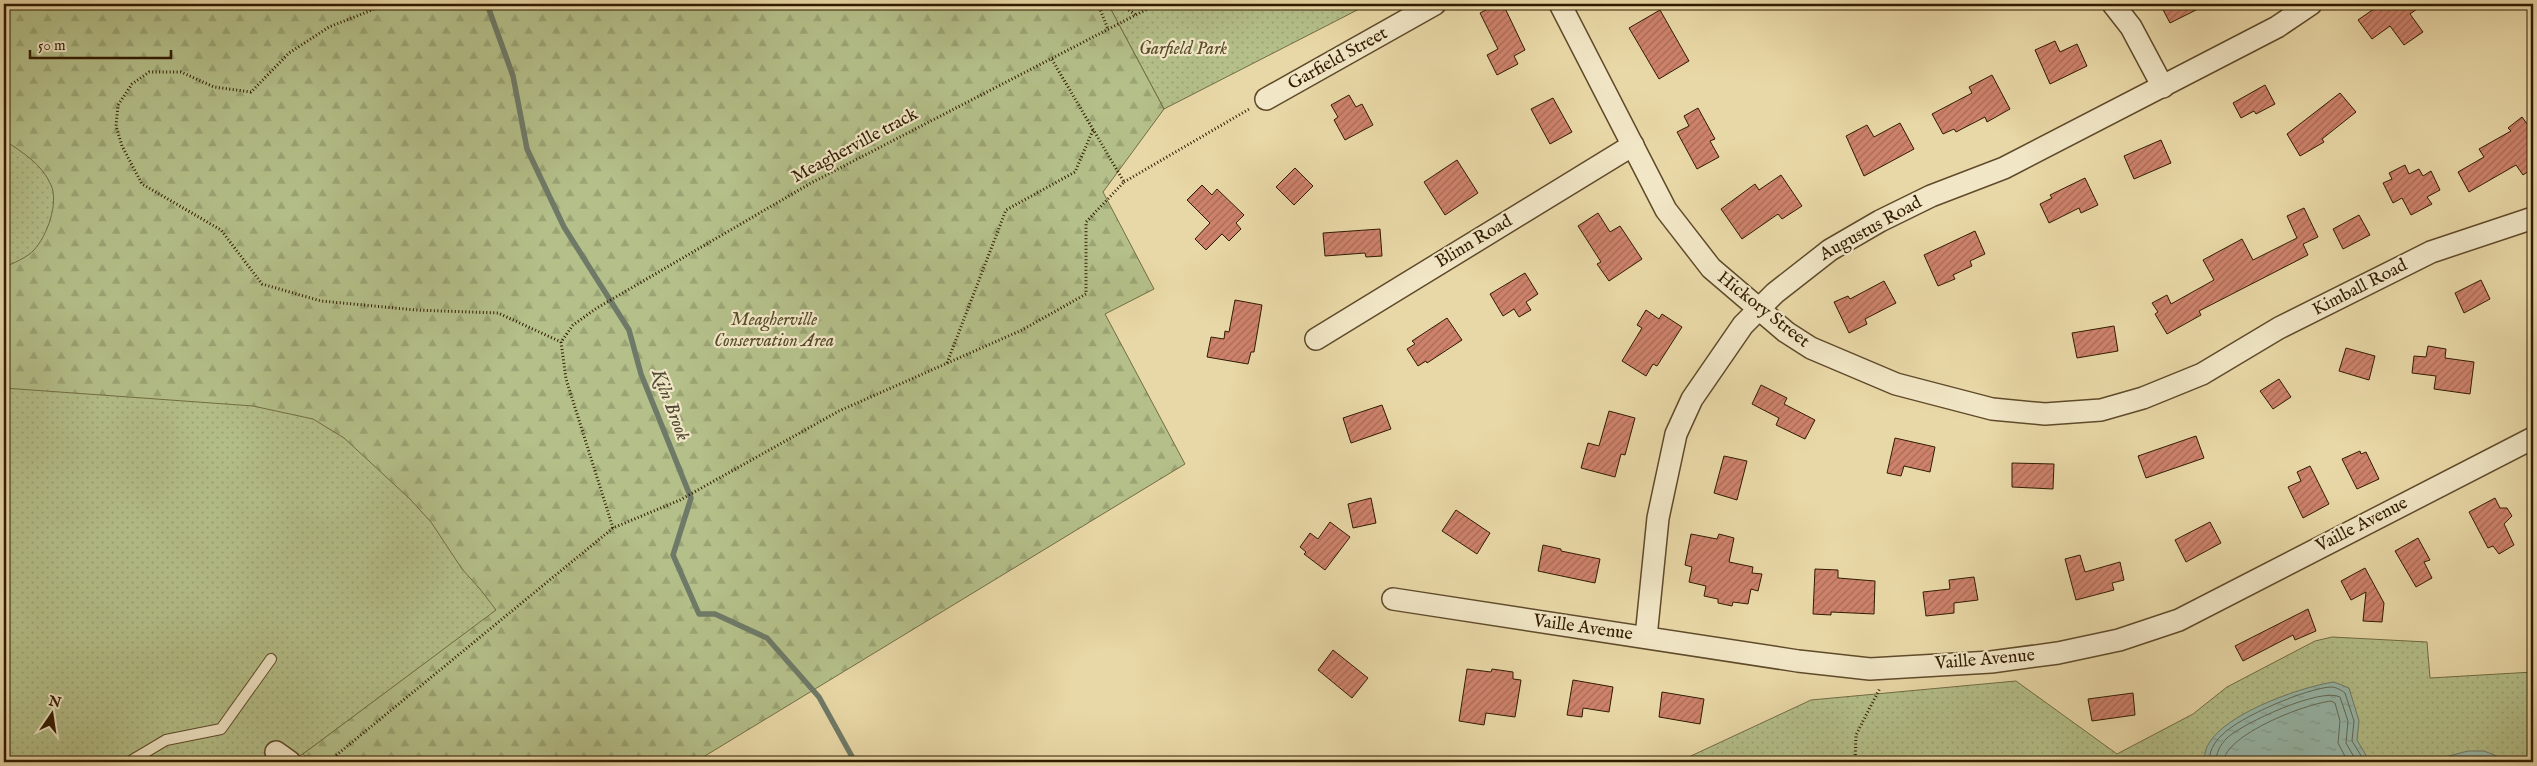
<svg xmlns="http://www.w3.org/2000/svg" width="2537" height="766" font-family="'IM FELL English',serif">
	<defs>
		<pattern id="grass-dots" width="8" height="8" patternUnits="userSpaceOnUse" patternTransform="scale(1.25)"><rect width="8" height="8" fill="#b4bf89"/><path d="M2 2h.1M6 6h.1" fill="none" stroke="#9ba474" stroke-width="1.8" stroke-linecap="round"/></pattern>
		<pattern id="forest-firs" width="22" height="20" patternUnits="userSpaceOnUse" patternTransform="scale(1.25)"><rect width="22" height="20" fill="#b4bf89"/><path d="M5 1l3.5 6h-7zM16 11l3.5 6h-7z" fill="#9ba474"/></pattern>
		<pattern id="water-ripples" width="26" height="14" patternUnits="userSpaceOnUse" patternTransform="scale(1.25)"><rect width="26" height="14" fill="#97b9ac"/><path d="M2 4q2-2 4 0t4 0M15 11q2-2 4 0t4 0" fill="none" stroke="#839e92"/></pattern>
		<pattern id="building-hatch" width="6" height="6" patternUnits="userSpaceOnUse" patternTransform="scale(1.25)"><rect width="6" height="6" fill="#ce826c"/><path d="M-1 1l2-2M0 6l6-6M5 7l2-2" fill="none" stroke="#a86a56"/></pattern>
	</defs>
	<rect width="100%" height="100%" fill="#e9d8a7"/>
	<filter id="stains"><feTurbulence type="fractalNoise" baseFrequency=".004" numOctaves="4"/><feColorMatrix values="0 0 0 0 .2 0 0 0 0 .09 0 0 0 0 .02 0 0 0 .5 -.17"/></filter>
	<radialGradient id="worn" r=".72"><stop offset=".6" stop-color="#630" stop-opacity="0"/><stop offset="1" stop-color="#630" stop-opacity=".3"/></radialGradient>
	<g fill="url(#grass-dots)" stroke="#726d44">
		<path d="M4,4H229L496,611L303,754L288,762H4Z"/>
		<path d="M1108,4H1369L1164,109Z"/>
		<path d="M2332,637L2427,642L2430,678L2533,672V762H1678L1811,700L2016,681L2117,754L2193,714L2227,687L2315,641Z"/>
	</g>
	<path fill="url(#forest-firs)" stroke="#726d44" d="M4,4H1108L1164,109L1103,192L1154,289L1105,314L1185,464L695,762H311L303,754L496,610L480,589L462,569L431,522L409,498L344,438L313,419L253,406L4,388V267C12,264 28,257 34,250C47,236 59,203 51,185C42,164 22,152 4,140Z"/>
	<g fill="url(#water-ripples)" stroke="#6e7a67">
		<path d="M2334,682L2349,688L2359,721L2357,740L2367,757L2380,762H2205C2197,721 2303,686 2334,682Z"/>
		<path d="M2468,751H2484L2512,762H2426Z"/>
	</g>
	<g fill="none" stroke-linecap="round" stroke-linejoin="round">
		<g stroke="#646a56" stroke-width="1">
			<path d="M2209,762C2209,752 2214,742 2222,735C2239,717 2307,688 2331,687C2336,687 2341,690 2345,693L2354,721L2352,741L2365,762"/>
			<path d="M2216,762C2216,753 2220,745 2227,738C2243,723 2321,687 2340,697L2348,721L2346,743L2357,762"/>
			<path d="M2223,762C2226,734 2305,704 2331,701L2335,703L2340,721L2338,743L2348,762"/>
			<path d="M2443,762C2464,756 2479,755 2498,762"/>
		</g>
		<path stroke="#6e7a67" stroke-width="5.5" d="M487,4L513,76L527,149L564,227L629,330L641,374L691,498L673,555L699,614H715L767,638L819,697L855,762"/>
	</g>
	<g fill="url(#building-hatch)" stroke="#311b00">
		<path d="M1498,4H1503L1525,50L1514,56L1518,64L1497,75L1487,55L1498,49L1480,13Z"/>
		<path d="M2160,4H2208L2170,23Z"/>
		<path d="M2381,4H2424L2410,14L2423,32L2404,45L2390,26L2372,39L2358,20Z"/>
		<path d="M1660,10L1689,61L1659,79L1629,28Z"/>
		<path d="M2055,41L2060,52L2077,44L2087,66L2050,84L2035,50Z"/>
		<path d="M1992,75L2010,109L1987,122L1985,117L1956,132L1954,129L1943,134L1932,114L1972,93L1969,87Z"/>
		<path d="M2265,85L2275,104L2256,114L2254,111L2241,118L2233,103Z"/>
		<path d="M2340,93L2356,112L2322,139L2324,142L2300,156L2287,134Z"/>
		<path d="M1349,95L1356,107L1362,104L1373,125L1345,140L1334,120L1338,117L1331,105Z"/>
		<path d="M1553,98L1572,132L1550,144L1531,109Z"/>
		<path d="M1698,108L1715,139L1710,141L1719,157L1697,169L1677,132L1689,126L1684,116Z"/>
		<path d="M2522,117L2533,132V168L2523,175L2516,165L2469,192L2458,172L2484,157L2479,149L2511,131L2508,128Z"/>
		<path d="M1900,123L1914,149L1864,176L1846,136L1867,125L1874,137Z"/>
		<path d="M2161,140L2171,163L2134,179L2124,156Z"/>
		<path d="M1457,160L1478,193L1445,215L1424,182Z"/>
		<path d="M2405,165L2409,174L2419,169L2423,176L2431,171L2440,190L2427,197L2432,204L2411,215L2402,198L2393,203L2383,183L2392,179L2389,173Z"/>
		<path d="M1295,168L1313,186L1294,205L1276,187Z"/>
		<path d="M1781,175L1802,206L1782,219L1778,214L1742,239L1721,209L1755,184L1759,190Z"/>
		<path d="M2085,178L2098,205L2081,213L2079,208L2049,223L2040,204L2052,198L2050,195Z"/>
		<path d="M1202,185L1212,195L1217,189L1244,215L1236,223L1241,229L1229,241L1222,234L1206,250L1195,239L1210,223L1187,200Z"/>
		<path d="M2304,208L2318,237L2303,244L2308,255L2199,311L2201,315L2167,334L2155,314L2158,312L2152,303L2167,295L2171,304L2214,280L2203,260L2242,239L2253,260L2297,238L2287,216Z"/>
		<path d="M1598,213L1610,232L1620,226L1642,259L1609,281L1597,264L1601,262L1578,226Z"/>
		<path d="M2359,215L2370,235L2343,249L2333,229Z"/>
		<path d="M1380,229L1382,256L1366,257L1365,253L1325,256L1323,233Z"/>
		<path d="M1975,231L1985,254L1970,261L1972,266L1953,275L1955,279L1938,286L1924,255Z"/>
		<path d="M1525,273L1538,294L1526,302L1531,310L1519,317L1514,309L1503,316L1490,294Z"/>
		<path d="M2481,280L2490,299L2464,313L2455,293Z"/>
		<path d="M1884,281L1896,303L1865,319L1867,324L1849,333L1834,302L1848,296L1850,299Z"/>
		<path d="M1235,300L1262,305L1254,352H1251L1248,364L1207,357L1211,337L1224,339L1225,331L1229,332Z"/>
		<path d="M1646,310L1659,319L1662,314L1682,327L1657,366L1653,364L1646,376L1622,361L1642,328L1637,325Z"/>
		<path d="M1447,318L1462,340L1427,363L1426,361L1418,366L1407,349L1415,344L1412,341Z"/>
		<path d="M2114,326L2118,351L2077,358L2072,333Z"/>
		<path d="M2428,346L2446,349L2445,358L2474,362L2470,394L2434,389L2436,376L2412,373L2414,356L2426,357Z"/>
		<path d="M2346,348L2375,356L2369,380L2339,371Z"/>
		<path d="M2279,379L2291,397L2273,409L2260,391Z"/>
		<path d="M1761,385L1787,398L1784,404L1815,420L1805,439L1776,425L1779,418L1752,404Z"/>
		<path d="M1382,405L1391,429L1351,443L1343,418Z"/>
		<path d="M1609,411L1635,418L1625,455L1621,454L1615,477L1581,468L1588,443L1599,446Z"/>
		<path d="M2196,436L2204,458L2146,478L2138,456Z"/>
		<path d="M1895,438L1935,447L1930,472L1904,466L1901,476L1887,473Z"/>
		<path d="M2360,451L2361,454L2366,452L2379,479L2357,489L2342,459Z"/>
		<path d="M1724,456L1747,461L1737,500L1714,493Z"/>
		<path d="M2012,463L2054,464L2053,489L2012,487Z"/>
		<path d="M2310,466L2329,504L2303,518L2288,487L2301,481L2297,472Z"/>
		<path d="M1371,498L1376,523L1353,528L1348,504Z"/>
		<path d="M2495,498L2500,508H2507L2512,516L2504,524L2514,545L2499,554L2493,546L2488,548L2469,512Z"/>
		<path d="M1456,510L1490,533L1477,554L1442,531Z"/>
		<path d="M1330,522L1350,537L1325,570L1304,554L1306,552L1300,547L1310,533L1318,539Z"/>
		<path d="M2210,522L2221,543L2186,562L2175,540Z"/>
		<path d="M1691,534L1717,539L1719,534L1734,538L1729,562L1753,567L1752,573L1762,574L1758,591L1751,589L1748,604L1733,602L1732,606L1718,603V599L1704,596L1706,586L1689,582L1692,567L1685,565Z"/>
		<path d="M2418,538L2430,560L2424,562L2432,578L2416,587L2395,551Z"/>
		<path d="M1543,545L1561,549V551L1600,559L1595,583L1538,571Z"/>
		<path d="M2080,555L2085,572L2120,562L2124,580L2112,583L2114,590L2076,600L2065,559Z"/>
		<path d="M2365,568L2384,603L2382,622L2363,621L2366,592L2351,600L2341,581Z"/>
		<path d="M1815,569L1838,570V578L1875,581L1874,614L1831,612V615L1813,614Z"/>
		<path d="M1974,577L1978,600L1954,603V613L1926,616L1923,592L1950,589L1949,580Z"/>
		<path d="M2308,609L2316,631L2295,640L2293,635L2243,661L2235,646Z"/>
		<path d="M1333,650L1368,678L1352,698L1318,670Z"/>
		<path d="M1467,669L1491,672L1492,669L1513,672V679L1521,680L1515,717L1486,713L1484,725L1459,721Z"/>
		<path d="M1573,680L1613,687L1609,712L1583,708L1582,717L1567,715Z"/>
		<path d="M1662,692L1704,699L1700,724L1659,717Z"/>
		<path d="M2133,693L2135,715L2092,721L2088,699Z"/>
	</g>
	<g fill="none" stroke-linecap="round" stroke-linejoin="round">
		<g stroke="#5f4a2a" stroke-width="12">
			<path id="service" d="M129,762L166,740L221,729L271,659"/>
		</g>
		<g stroke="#5f4a2a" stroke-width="24">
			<g id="minor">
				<path d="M1560,4L1666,210L1711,268L1786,332L1811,348L1896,384L1992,409L2045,414L2101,410L2143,398L2202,374L2279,328L2431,252L2533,218"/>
				<path d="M2113,4L2131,27L2163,87"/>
				<path d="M1266,99L1435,4"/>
				<path d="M1316,339L1633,145"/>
				<path d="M1393,599L1798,661L1870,669L1991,662L2058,653L2119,640L2179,620L2533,438"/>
				<path d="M1646,637L1658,518L1676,434L1692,399L1743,325L1775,293L1830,250L1880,221L1931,196L2004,168L2277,27L2311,4"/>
				<path d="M276,752L290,762"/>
			</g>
		</g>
		<g stroke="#311b00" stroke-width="3" stroke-dasharray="1 2.5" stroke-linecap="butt">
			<path d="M387,4L329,27L289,53L251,92L214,87L181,72H149L132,84L118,105L116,126L122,146L142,184L221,230L262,284L321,301L416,310L498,313L561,342"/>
			<path d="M1098,4L1108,29"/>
			<path d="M1120,4L1136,15"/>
			<path d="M1124,182L1251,108"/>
			<path d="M947,363L1006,210L1075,172L1093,130"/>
			<path d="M613,528L566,379L561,342L573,325L597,308L811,183L1157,4"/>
			<path d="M328,762L613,528L680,500L839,411L1022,330L1086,294V222L1124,182L1051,58"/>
			<path d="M1855,762L1856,735L1880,688"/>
		</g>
		<use href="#service" stroke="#f1e6c6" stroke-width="10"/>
		<use href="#minor" stroke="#f1e6c6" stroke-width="21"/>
	</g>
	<g text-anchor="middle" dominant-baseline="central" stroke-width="4.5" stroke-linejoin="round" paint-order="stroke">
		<g font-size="18" font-style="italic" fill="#584c29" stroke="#f1e6c6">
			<text x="1183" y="49">Garfield Park</text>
			<text x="774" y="320">Meagherville<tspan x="774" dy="21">Conservation Area</tspan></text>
		</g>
		<g font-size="18" fill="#311b00" stroke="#f1e6c6">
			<text transform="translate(1338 59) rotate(-29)">Garfield Street</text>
			<text transform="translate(855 146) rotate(-28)">Meagherville track</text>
			<text transform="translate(1871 229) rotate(-29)">Augustus Road</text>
			<text transform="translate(1474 242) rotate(-31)">Blinn Road</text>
			<text transform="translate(2360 288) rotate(-27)">Kimball Road</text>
			<text transform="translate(1763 310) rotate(38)">Hickory Street</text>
			<text transform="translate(2362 525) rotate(-27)">Vaille Avenue</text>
			<text transform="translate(1583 628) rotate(8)">Vaille Avenue</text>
			<text transform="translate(1985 660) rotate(-5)">Vaille Avenue</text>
		</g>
		<g font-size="19" font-style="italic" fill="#504a34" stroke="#f1e6c6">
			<text transform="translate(670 405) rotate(69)">Kiln Brook</text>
		</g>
	</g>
	<rect width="2537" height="766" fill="none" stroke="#e9d8a7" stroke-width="20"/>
	<rect x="5" y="5" width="2527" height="756" fill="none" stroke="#311b00" stroke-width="2.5"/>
	<rect x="10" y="10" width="2517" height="746" fill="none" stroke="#311b00"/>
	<g transform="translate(52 714) rotate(13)" stroke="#f1e6c6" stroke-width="4" paint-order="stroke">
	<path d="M0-4L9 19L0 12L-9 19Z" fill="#311b00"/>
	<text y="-8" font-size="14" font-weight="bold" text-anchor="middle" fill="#311b00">N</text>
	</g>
	<path d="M30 50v8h141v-8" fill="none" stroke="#311b00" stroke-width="2.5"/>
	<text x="38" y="50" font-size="15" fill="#311b00" stroke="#f1e6c6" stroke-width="4" paint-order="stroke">50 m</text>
	<rect width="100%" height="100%" filter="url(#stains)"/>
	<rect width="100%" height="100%" fill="url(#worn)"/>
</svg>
